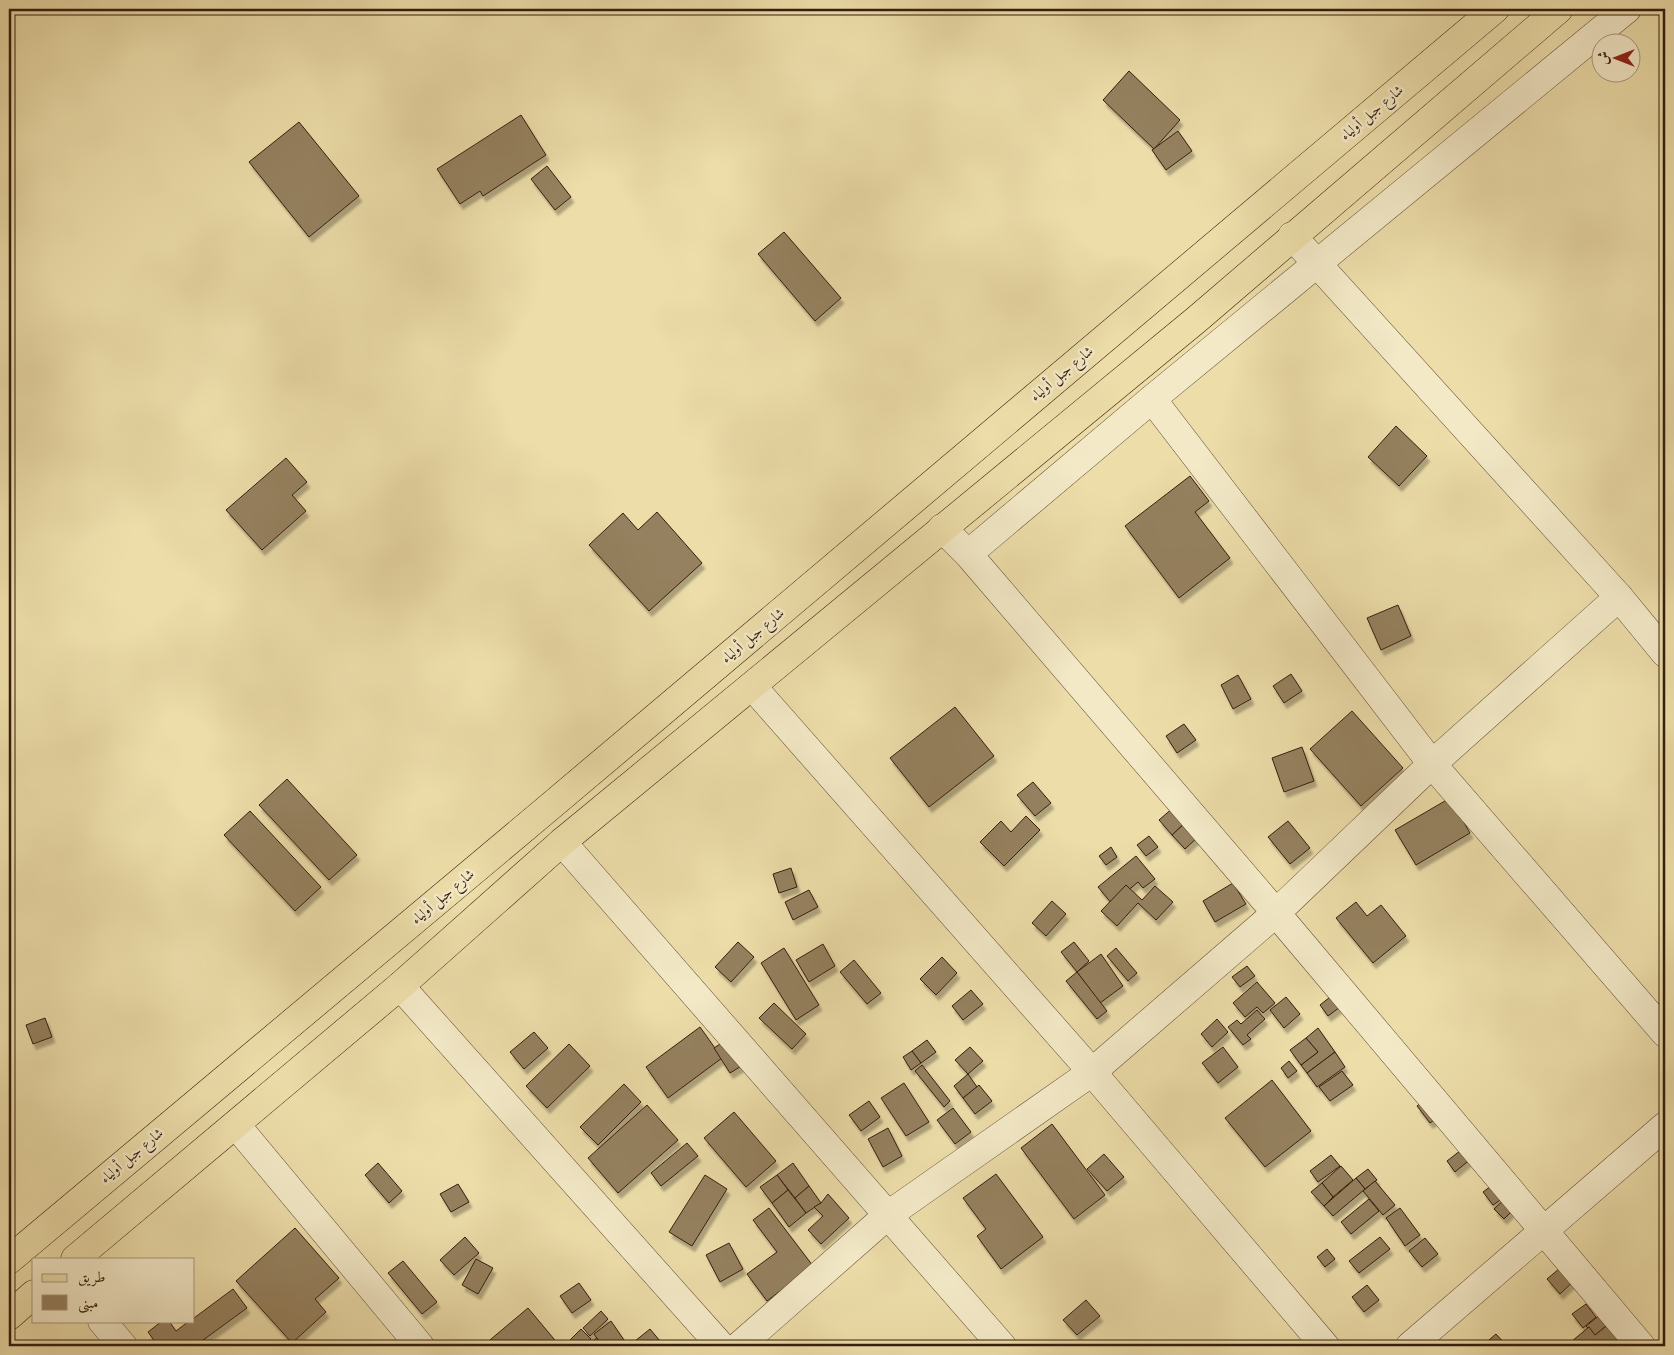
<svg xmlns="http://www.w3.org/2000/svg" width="1674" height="1355" font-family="'Old Standard TT',Amiri,serif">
	<defs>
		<filter id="shadow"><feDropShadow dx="3" dy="5.5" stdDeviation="1" flood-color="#0004"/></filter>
	</defs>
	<rect width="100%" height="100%" fill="#ecdda9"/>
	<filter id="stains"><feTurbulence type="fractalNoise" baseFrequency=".004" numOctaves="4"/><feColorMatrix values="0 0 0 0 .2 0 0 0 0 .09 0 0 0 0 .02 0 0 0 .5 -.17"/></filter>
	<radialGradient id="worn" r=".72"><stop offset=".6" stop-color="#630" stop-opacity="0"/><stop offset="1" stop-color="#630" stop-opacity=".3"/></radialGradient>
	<g fill="#95815f" stroke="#361d0e" filter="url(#shadow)">
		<path d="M1129,71L1180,120L1154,149L1103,100Z"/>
		<path d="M521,115L546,155L483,196L480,191L460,204L437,169Z"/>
		<path d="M299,122L359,196L309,237L249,162Z"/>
		<path d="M1178,131L1192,151L1166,170L1152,150Z"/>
		<path d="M547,166L571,197L555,210L531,179Z"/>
		<path d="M784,232L841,298L815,321L758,254Z"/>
		<path d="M1396,426L1427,456L1399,486L1368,457Z"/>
		<path d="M286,458L307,482L292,495L306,511L262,550L226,510Z"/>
		<path d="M1190,476L1209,501L1195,512L1230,558L1179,598L1125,526Z"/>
		<path d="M657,512L702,563L649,611L589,545L623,513L638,530Z"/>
		<path d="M1398,605L1411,636L1381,650L1367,618Z"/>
		<path d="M1291,674L1302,691L1284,703L1273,686Z"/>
		<path d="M1238,675L1251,699L1233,709L1221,685Z"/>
		<path d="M955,707L994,756L929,807L890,758Z"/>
		<path d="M1352,711L1403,768L1361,806L1310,749Z"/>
		<path d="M1184,724L1196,740L1177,753L1166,736Z"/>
		<path d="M1302,747L1314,781L1284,792L1272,758Z"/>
		<path d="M287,779L357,855L329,880L259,805Z"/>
		<path d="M1033,782L1051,803L1035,816L1017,795Z"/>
		<path d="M1450,798L1470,833L1416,865L1395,830Z"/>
		<path d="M1174,807L1186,822L1172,835L1159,820Z"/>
		<path d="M250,811L321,887L295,911L224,835Z"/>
		<path d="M1026,816L1040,830L1004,866L980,842L1001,821L1011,832Z"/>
		<path d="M1288,821L1310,848L1290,864L1268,837Z"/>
		<path d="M1186,822L1199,836L1185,849L1172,835Z"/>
		<path d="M1149,836L1158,847L1146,856L1137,845Z"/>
		<path d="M1111,847L1117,857L1106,865L1099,856Z"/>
		<path d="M1136,856L1155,879L1143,888L1138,882L1112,904L1098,887Z"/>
		<path d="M791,868L797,887L779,893L773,874Z"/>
		<path d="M1233,883L1246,904L1215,922L1203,901Z"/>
		<path d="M1126,885L1142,900L1155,886L1173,902L1156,920L1138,903L1117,926L1101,911Z"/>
		<path d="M809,890L818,907L793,920L785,902Z"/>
		<path d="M1052,901L1066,914L1046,936L1032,923Z"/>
		<path d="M1356,902L1367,916L1381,905L1406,936L1373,963L1336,918Z"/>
		<path d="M738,942L754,957L731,982L715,967Z"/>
		<path d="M1074,942L1089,961L1077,972L1061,952Z"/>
		<path d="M823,944L835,966L809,982L796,960Z"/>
		<path d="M784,948L819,1005L796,1020L761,963Z"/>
		<path d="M1116,948L1137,973L1128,981L1107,956Z"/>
		<path d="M1101,954L1123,986L1100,1003L1077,972Z"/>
		<path d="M942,957L957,973L936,995L920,979Z"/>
		<path d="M854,960L881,993L867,1004L840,972Z"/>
		<path d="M1247,966L1255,976L1240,987L1232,977Z"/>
		<path d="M1077,972L1107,1011L1097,1019L1066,981Z"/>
		<path d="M1257,982L1275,1003L1263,1013L1257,1007L1245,1017L1233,1003Z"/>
		<path d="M971,990L983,1004L963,1020L952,1006Z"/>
		<path d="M1335,993L1344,1004L1328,1016L1320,1005Z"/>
		<path d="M1286,997L1300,1014L1284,1028L1270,1010Z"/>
		<path d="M774,1003L806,1034L792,1049L759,1018Z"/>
		<path d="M1257,1010L1265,1019L1247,1035L1251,1039L1243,1045L1228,1027L1237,1020L1241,1024Z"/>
		<path d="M45,1018L52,1037L33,1044L26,1025Z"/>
		<path d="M1217,1019L1228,1032L1212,1047L1201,1034Z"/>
		<path d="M700,1027L722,1058L668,1098L646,1067Z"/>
		<path d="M1318,1028L1335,1052L1307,1073L1301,1065L1318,1052L1306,1038Z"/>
		<path d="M534,1032L548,1048L524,1069L510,1052Z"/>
		<path d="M1306,1038L1318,1052L1301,1065L1290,1050Z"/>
		<path d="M726,1040L743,1065L730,1073L714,1048Z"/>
		<path d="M927,1040L936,1052L921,1063L912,1051Z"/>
		<path d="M569,1044L590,1066L547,1108L526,1086Z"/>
		<path d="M970,1047L983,1061L968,1074L955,1060Z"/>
		<path d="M1223,1047L1238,1067L1218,1083L1202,1063Z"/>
		<path d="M912,1051L921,1063L911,1070L903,1057Z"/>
		<path d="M1335,1052L1345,1067L1317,1087L1307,1073Z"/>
		<path d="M1289,1061L1297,1071L1288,1078L1281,1068Z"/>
		<path d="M922,1065L950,1101L944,1107L915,1071Z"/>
		<path d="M1342,1071L1353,1085L1330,1101L1319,1087Z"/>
		<path d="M968,1074L977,1087L963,1098L954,1086Z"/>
		<path d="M1272,1080L1311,1131L1265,1167L1225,1118Z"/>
		<path d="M904,1083L929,1122L906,1136L881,1098Z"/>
		<path d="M624,1084L641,1102L598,1145L580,1127Z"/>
		<path d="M979,1085L992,1101L975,1114L963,1098Z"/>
		<path d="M1426,1099L1440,1116L1430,1123L1417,1106Z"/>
		<path d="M869,1101L880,1117L861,1131L849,1115Z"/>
		<path d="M647,1105L678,1140L618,1193L588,1158Z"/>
		<path d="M953,1108L971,1132L955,1144L937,1120Z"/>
		<path d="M734,1112L776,1161L746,1187L704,1138Z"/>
		<path d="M1052,1124L1105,1195L1074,1219L1021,1148Z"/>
		<path d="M888,1128L902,1156L883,1167L868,1139Z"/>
		<path d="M687,1143L698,1156L661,1186L651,1173Z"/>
		<path d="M1465,1147L1473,1157L1455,1172L1447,1161Z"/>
		<path d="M1104,1154L1124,1177L1107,1191L1087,1169Z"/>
		<path d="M1331,1155L1340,1166L1318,1182L1310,1171Z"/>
		<path d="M378,1163L402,1191L389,1203L365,1175Z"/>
		<path d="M793,1163L809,1186L795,1198L777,1175Z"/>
		<path d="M1341,1166L1353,1180L1333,1197L1322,1183Z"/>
		<path d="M1368,1169L1377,1180L1365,1189L1356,1178Z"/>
		<path d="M996,1174L1043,1237L1001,1269L977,1236L986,1229L963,1198Z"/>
		<path d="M705,1175L727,1189L692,1246L669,1232Z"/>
		<path d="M777,1175L788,1190L772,1203L760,1187Z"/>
		<path d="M1356,1178L1365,1189L1333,1216L1324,1206Z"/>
		<path d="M1499,1180L1509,1194L1493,1205L1483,1192Z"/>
		<path d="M1375,1181L1395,1205L1383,1215L1363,1191Z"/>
		<path d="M1322,1183L1333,1197L1324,1206L1311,1192Z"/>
		<path d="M458,1184L469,1202L451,1212L440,1194Z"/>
		<path d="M809,1186L821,1203L806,1213L795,1198Z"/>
		<path d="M788,1190L806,1213L789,1227L772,1203Z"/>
		<path d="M828,1194L849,1218L821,1244L808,1230L823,1216L814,1207L821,1203Z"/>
		<path d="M1507,1197L1516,1207L1504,1219L1494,1209Z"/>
		<path d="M1369,1199L1379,1211L1351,1234L1341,1222Z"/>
		<path d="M769,1208L813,1266L767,1301L747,1274L777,1252L753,1220Z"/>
		<path d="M1400,1208L1420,1235L1405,1246L1386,1218Z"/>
		<path d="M295,1228L339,1278L315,1299L326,1312L292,1343L236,1281Z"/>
		<path d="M465,1237L479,1253L454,1275L440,1260Z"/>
		<path d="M1380,1237L1390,1249L1359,1273L1349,1261Z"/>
		<path d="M1425,1238L1438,1254L1422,1267L1409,1251Z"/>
		<path d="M729,1243L743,1269L720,1282L706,1255Z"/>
		<path d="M1327,1249L1335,1259L1325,1267L1317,1257Z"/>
		<path d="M476,1259L493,1268L478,1294L462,1285Z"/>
		<path d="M403,1261L437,1302L422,1314L388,1273Z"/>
		<path d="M1566,1263L1578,1277L1560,1294L1547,1279Z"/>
		<path d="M579,1283L591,1300L572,1313L560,1296Z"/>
		<path d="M1367,1285L1379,1300L1364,1312L1352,1297Z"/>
		<path d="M233,1289L247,1308L195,1346H158L148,1332L162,1321H169L176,1331L189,1321H194V1318Z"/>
		<path d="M1086,1300L1100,1316L1077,1335L1063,1320Z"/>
		<path d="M1586,1304L1596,1317L1583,1328L1572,1314Z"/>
		<path d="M528,1308L559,1345L485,1346L484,1345Z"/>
		<path d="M1606,1310L1615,1319L1595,1335L1586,1326Z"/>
		<path d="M601,1311L608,1319L590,1336L583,1328Z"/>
		<path d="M1615,1319L1626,1332L1609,1346H1576L1572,1341L1589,1327L1595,1335Z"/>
		<path d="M611,1321L624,1340L615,1346H602L594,1334Z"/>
		<path d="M581,1329L591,1339L583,1346H572L568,1342Z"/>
		<path d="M650,1329L660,1341L653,1346H639L635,1341Z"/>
		<path d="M1496,1334L1507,1346H1482Z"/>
		<path d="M597,1338L602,1346H585Z"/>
	</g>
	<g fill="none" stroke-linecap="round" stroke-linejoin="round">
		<g stroke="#644d35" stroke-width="29">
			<g id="minor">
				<path d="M1292,236L1619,597L1665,653"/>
				<path d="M1152,399L1432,764L1665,1033"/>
				<path d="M942,528L968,554L1276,913L1641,1346"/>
				<path d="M968,554L1152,399L1627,9"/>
				<path d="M752,686L1092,1072L1325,1346"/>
				<path d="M562,842L1002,1346"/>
				<path d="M400,986L721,1346"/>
				<path d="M236,1125L420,1346"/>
				<path d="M102,1321L123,1346"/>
				<path d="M739,1346L888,1215L1092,1072L1276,913L1432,764L1619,597"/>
				<path d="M1410,1346L1665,1126"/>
			</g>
		</g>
		<g stroke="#361d0e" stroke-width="29">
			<g id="primary">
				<path d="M75,1259L400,986L562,842L1196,320L1559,9"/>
				<path d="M9,1260L540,815L1495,9"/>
				<path d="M9,1316L34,1294"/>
			</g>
		</g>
		<use href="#minor" stroke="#f3e9c7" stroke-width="28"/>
		<use href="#primary" stroke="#ecdda9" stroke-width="28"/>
	</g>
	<g text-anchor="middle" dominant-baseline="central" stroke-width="5" stroke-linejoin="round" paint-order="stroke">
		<g font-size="14" fill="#361d0e" stroke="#f3e9c7">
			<text transform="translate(1372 113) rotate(-40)">شارع جبل أولياء</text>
			<text transform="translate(1062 374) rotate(-40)">شارع جبل أولياء</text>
			<text transform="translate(753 636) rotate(-40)">شارع جبل أولياء</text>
			<text transform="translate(443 897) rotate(-40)">شارع جبل أولياء</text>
			<text transform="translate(132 1156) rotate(-40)">شارع جبل أولياء</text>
		</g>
	</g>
	<rect width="1674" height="1355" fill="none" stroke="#ecdda9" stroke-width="30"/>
	<rect x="10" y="10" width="1654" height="1335" fill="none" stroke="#361d0e" stroke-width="2.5"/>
	<rect x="15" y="15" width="1644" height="1325" fill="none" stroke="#361d0e"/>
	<rect x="32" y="1258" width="162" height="65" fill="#f3e9c7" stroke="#a7977d"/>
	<rect x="42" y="1274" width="25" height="8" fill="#ecdda9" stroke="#a7977d"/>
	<text x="78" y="1282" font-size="15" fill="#361d0e">طريق</text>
	<rect x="42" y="1295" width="25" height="15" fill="#95815f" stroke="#a7977d"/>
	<text x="78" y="1308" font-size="15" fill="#361d0e">مبنى</text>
	<g transform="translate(1616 58) rotate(270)"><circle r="24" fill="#f3e9c7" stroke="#a7977d"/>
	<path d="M0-4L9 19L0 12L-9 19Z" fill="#8f2418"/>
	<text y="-8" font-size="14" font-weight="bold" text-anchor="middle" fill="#361d0e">ش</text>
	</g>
	<rect width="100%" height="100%" filter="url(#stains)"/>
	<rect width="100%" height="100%" fill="url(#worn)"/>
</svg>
